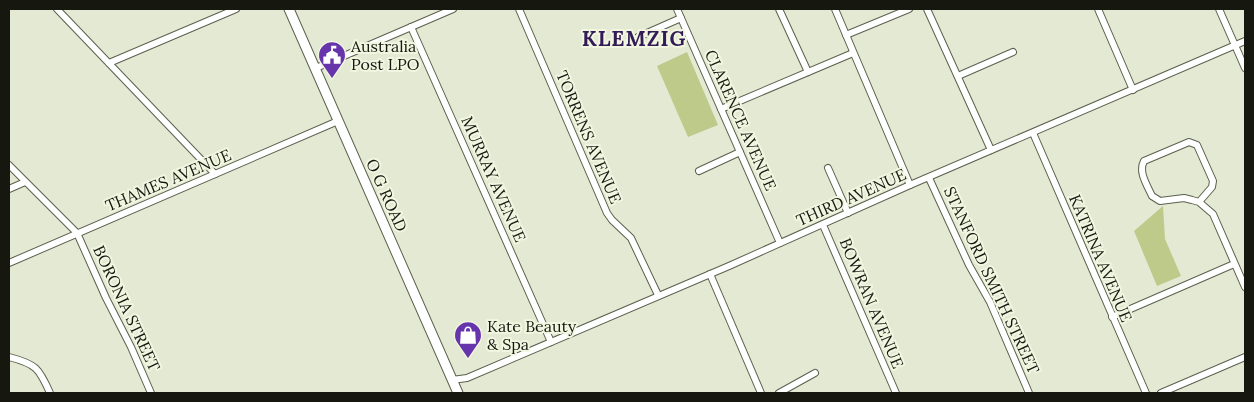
<svg xmlns="http://www.w3.org/2000/svg" width="1254" height="402" font-family="Lora,serif">
	<rect width="100%" height="100%" fill="#e4e9d4"/>
	<g fill="#bdca8a">
		<path d="M687,52L718,125L688,137L657,66Z"/>
		<path d="M1163,206L1165,239L1181,276L1157,286L1134,231Z"/>
	</g>
	<g fill="none" stroke-linecap="round" stroke-linejoin="round">
		<g stroke="#5b604d" stroke-width="8">
			<g id="street">
				<path d="M57,9L215,174"/>
				<path d="M519,9L607,213L612,220L631,238L658,295"/>
				<path d="M677,9L780,243"/>
				<path d="M779,9L808,72"/>
				<path d="M835,9L910,185"/>
				<path d="M927,9L991,150"/>
				<path d="M1098,9L1133,90"/>
				<path d="M1219,9L1245,68"/>
				<path d="M411,27L551,342"/>
				<path d="M846,35L909,9"/>
				<path d="M638,37L681,18"/>
				<path d="M109,63L236,9"/>
				<path d="M316,68L453,9"/>
				<path d="M958,76L1013,52"/>
				<path d="M721,109L853,53"/>
				<path d="M1033,133L1146,393"/>
				<path d="M9,165L77,233L106,298L131,347L151,393"/>
				<path d="M828,168L848,213"/>
				<path d="M699,171L740,152"/>
				<path d="M929,178L969,265L990,302L1029,393"/>
				<path d="M9,189L25,182"/>
				<path d="M1199,202L1212,187L1213,181L1197,145L1189,142L1144,161C1138,172 1147,185 1152,196L1160,201L1184,198L1192,200L1199,202L1213,214L1245,287"/>
				<path d="M823,225L896,393"/>
				<path d="M9,263L338,121"/>
				<path d="M710,274L761,393"/>
				<path d="M1112,317L1234,264"/>
				<path d="M9,357C36,364 39,368 50,393"/>
				<path d="M452,380L467,378L729,266L910,185L1245,41"/>
				<path d="M779,393L815,373"/>
				<path d="M1161,393L1245,357"/>
			</g>
		</g>
		<g stroke="#5b604d" stroke-width="11">
			<path id="secondary" d="M289,9L458,393"/>
		</g>
		<use href="#street" stroke="#fff" stroke-width="6"/>
		<use href="#secondary" stroke="#fff" stroke-width="9"/>
	</g>
	<defs>
		<g id="civic-pin" transform="scale(1.4375)"><path d="M0 17L-7.5 6A9.5 9.5 0 1 1 7.5 6Z" fill="#6635ac" stroke="#f1f6e1"/><path d="M-.6-6.5H3V-4.5H.6V-3L4-1V1h2V6H-6V1h2V-1L-.6-3ZM-1.2 2.5V6h2.4V2.5Z" fill="#fff"/></g>
		<g id="shop-pin" transform="scale(1.4375)"><path d="M0 17L-7.5 6A9.5 9.5 0 1 1 7.5 6Z" fill="#6635ac" stroke="#f1f6e1"/><path d="M-5-2.5h2.3a2.7 3.5 0 0 1 5.4 0H5L5.5 6h-11ZM-1.5-2.5h3a1.5 2.3 0 0 0-3 0Z" fill="#fff"/></g>
	</defs>
	<g fill-rule="evenodd">
		<use href="#civic-pin" x="332" y="55"/>
		<use href="#shop-pin" x="468" y="335"/>
	</g>
	<g text-anchor="middle" dominant-baseline="central" stroke-width="4" stroke-linejoin="round" paint-order="stroke">
		<g font-size="16" fill="#161810" stroke="#f1f6e1" text-anchor="start">
			<text x="351" y="46">Australia<tspan x="351" dy="18">Post LPO</tspan></text>
			<text x="487" y="326">Kate Beauty<tspan x="487" dy="18">&amp; Spa</tspan></text>
		</g>
		<g font-size="16" fill="#161810" stroke="#f1f6e1">
			<text transform="translate(741 120) rotate(66)">CLARENCE AVENUE</text>
			<text transform="translate(589 137) rotate(67)">TORRENS AVENUE</text>
			<text transform="translate(494 179) rotate(66)">MURRAY AVENUE</text>
			<text transform="translate(168 180) rotate(-23)">THAMES AVENUE</text>
			<text transform="translate(387 195) rotate(66)">O G ROAD</text>
			<text transform="translate(851 197) rotate(-24)">THIRD AVENUE</text>
			<text transform="translate(1101 258) rotate(67)">KATRINA AVENUE</text>
			<text transform="translate(992 280) rotate(65)">STANFORD SMITH STREET</text>
			<text transform="translate(872 303) rotate(67)">BOWRAN AVENUE</text>
			<text transform="translate(127 308) rotate(65)">BORONIA STREET</text>
		</g>
		<g font-size="21" font-weight="bold" letter-spacing="1" fill="#331c56" stroke="#f1f6e1">
			<text x="634" y="38">KLEMZIG</text>
		</g>
	</g>
	<rect width="1254" height="402" fill="none" stroke="#161810" stroke-width="20"/>
</svg>
